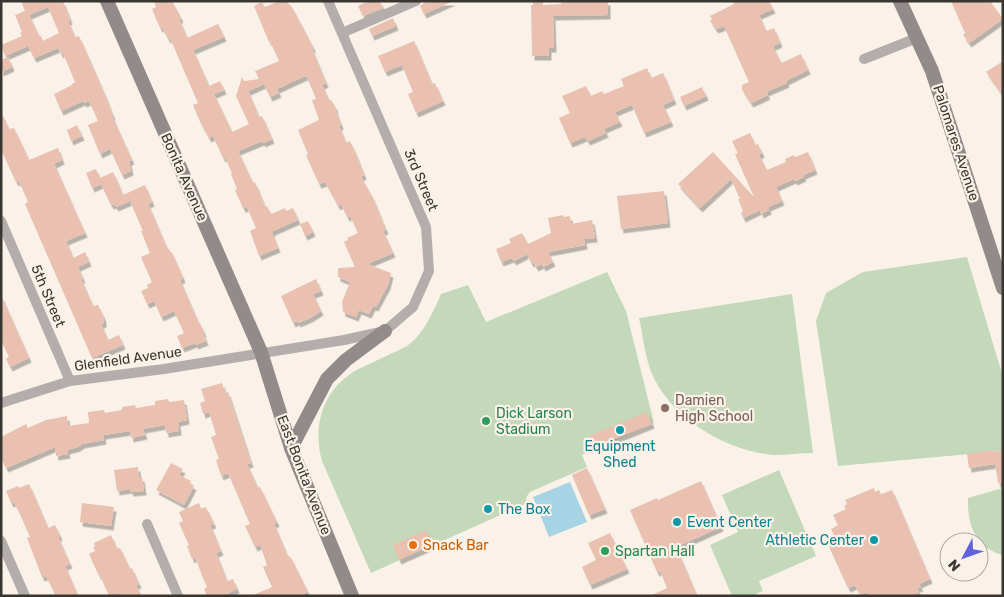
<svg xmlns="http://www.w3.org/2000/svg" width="1004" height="597" font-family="Rubik,sans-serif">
	<defs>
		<filter id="shadow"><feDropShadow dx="2.5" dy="4.5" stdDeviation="0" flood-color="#0004"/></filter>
	</defs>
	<rect width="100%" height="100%" fill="#faf2e8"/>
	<g fill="#c4d8ba">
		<path d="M967,257L1003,377V451L838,466L816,321L826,293L863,272Z"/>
		<path d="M607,272L626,311L654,423L582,455L587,467L530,492L527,496L525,504L371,573L322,461C313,429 321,395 349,375C358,368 370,364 380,359C389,354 402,350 411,343C425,331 434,310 441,294L468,285L486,322Z"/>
		<path d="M792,294L813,453C801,453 787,455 775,455C727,452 671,418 652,374C645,358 643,335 639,318Z"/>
		<path d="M779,470L816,556L759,581L763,591L751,596H732L710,545L738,532L722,495Z"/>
		<path d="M1003,488V555C975,548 967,524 968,498Z"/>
	</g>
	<path fill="#a6d4e5" d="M570,482L587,522L549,537L533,497Z"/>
	<g fill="#eac0b0" fill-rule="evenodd" filter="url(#shadow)">
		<path d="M21,1H63L68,14L70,20L68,21L75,37L79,36L105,95L113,116H112L132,160L129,161L131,171L122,175L110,149L100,154L88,125L98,121L89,101L84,103L83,101L61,111L54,94L72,85V84L75,82L63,53L61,54L58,48L34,58L28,46L5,56L1,45L22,36L20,33L22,32L15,15L25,11ZM48,7L59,33L43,41L41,36H39L29,15Z"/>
		<path d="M154,1H172L181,18L179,19L187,38L218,24L224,37L193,50L209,86L220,81L224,90L214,94L232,132L249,124L236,96L242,77L244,81L259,79L255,71L279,61L270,41L269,42L254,6L262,2L265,7L279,1H286L292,7L313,47L312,49L326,83L322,85L329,100H331L336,108L335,109L341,125L339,126L346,143L350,141L355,152L364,175L361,177L372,196L386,230L383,231L393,253L367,264L391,273L388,285L376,307L373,306L369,314L359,310L356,317L343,312L342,302L350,282L338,277V268L355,267L344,242L348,240L347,238L358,233L350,216L347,217L341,204L338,206L325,182L319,184L306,155L308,154L298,130L319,120L312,100L316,99L307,77L305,76L277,89L279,93L270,97L264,84L248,91L259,117L262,116L272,139L263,143L262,141L238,151L253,183L255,182L265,207L267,206L271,214L285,208L286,211L293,208L298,220L273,231L272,233L278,248L259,256L250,231L256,228L247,207L243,208L235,190L237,189L231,174L232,173L225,157L223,158L213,136L209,138L201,124L193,105L198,103L170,38L168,39L162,27L160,28L152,9L156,7Z"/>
		<path d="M369,1H380L383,8L363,16L358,6Z"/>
		<path d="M427,1H453L424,14L420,6Z"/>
		<path d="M533,1H543V5L561,4V1H608V15L553,16L554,48H549V56H532L531,5H533Z"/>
		<path d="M733,1H769L773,9L759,15L766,31L774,28L780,43L773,46L781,63L801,54L808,70L786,81L787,83L766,92L768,95L751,103L742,90V85L749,82L724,26L716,29L710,21L712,19L710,16L734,4Z"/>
		<path d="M951,1H990L1003,19L969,43L963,35L965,33Z"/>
		<path d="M393,18L396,26L372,36L369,29Z"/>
		<path d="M414,41L432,84L435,83L443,101L416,113L408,94L413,92L402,65L385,72L378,56Z"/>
		<path d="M8,57L12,67L1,72V60Z"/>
		<path d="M1003,61V96L986,72Z"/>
		<path d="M647,68L651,78L663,73L674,100L663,105L671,122L644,133L632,105L615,112L620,122L604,129L606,133L588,141L585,137L570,143L559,118L570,113L562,96L586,86L591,96L602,91L604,94L624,86L621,79Z"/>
		<path d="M702,87L706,96L684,106L680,97Z"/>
		<path d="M1,112L9,129L14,128L29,160L58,148L62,160L54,164L85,233L66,241L73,258L85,252L89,262L78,267L83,279H81L93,306L98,305L104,318V323L101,324L108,340L119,335L123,345L92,358L25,204L28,202L26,197L19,181L17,182L15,180L1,149Z"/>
		<path d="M77,125L82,136L71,141L67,130Z"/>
		<path d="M750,133L755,145L758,144L762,153L759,155L767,170L786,162L785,159L794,155L795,157L808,152L815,170L803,175L804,177L795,181L794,179L776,187L782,201L768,207L769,210L761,214L760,210L743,218L741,213L743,211L738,199H740L731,179L700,208L678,184L713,152L754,197L735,154L738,153L732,141Z"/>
		<path d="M96,169L100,178L113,172L123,195L145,185L152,202L148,204L166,246L172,253L183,278L180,280L199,324L200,323L204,333H203L206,341L196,345L195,343L182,348L177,336L184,333L174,311L161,317L154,301L147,304L141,291L148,288L147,285L152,282L141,257L150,253L141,231H143L130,201L116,207L114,204L111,205L101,184L92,188L86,173Z"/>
		<path d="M664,191L668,223L621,229L617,196Z"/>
		<path d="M563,215L564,217L570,216L571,224L592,220L595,238L584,239L585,245L548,252L553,262L543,267L542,264L536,267L533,262L531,263L527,254L514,261L512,258L501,262L496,249L511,243L509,239L522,233L528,244L551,233L548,218Z"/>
		<path d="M308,221L313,232L305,236L300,224Z"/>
		<path d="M316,279L321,291L313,294L321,311L310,318L298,323L297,321L293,323L281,296Z"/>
		<path d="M1,295L29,358L10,367L6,359L9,357L1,340Z"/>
		<path d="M222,383L225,393L228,392L251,463L247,464L258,488L260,487L271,510L277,522L274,524L288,557L290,556L308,592L300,596H251L272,587L263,567L267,565L260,545L255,547L245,526L250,524L228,473L221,476L216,460L219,459L211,437L216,435L209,412L203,414L200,403L205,401L201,389Z"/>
		<path d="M168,399L169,402L184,400L187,420L178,422L179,431L166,433L165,425L143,429L145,435L131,438L130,431L103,435L104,440L82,444L78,447L67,450L68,454L56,456L55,447L6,468L1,458V437L26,424L28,428L46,420L67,416L68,426L89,423L88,412L104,410L105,413L122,410V407L135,405L136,408L155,405V401Z"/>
		<path d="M647,412L652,424L593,448L589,436Z"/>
		<path d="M992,450L993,452L1003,451V483H998L995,464L969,468L967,454Z"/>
		<path d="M171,463L183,469L179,475L191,481L190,483L194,486L184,505L156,490Z"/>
		<path d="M138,467L139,478L142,477L144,491L131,492L130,489L117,491L114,470Z"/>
		<path d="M587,468L605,509L589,515L572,475Z"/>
		<path d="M701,481L721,527L678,546L679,548L677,549L697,596H650L667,588L660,571L657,572L630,510L657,498L658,500Z"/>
		<path d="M29,484L48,528L55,525L60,536L58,537L70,564L65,566L78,596H56L46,576L42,577L27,538L30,537L20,514L14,502L11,503L6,491L18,486L19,488Z"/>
		<path d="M874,488L875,492L879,490L881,494L892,490L930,579L919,584L921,587L917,588L919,593L912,596H868L867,592L860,595L855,585L848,588L830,549L828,543L836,539L831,529L838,525L833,515L846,509L844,506L847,504L845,500Z"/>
		<path d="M82,503L114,507L111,526L80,522Z"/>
		<path d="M199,503L201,509L206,507L214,524L210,525L221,551L216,553L227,581L233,579L237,589L222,596H207L204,589L207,587L203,578L195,557L192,559L187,546L189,545L179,523L183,521L179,512Z"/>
		<path d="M426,530L433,545L399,560L393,545Z"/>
		<path d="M610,533L627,569L590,585L582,567L596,560L588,543Z"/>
		<path d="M111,535L117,549L120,548L130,569L132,568L139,584L136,585L141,596H118L116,593L109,596L100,575L99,576L89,554L95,551L93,547L95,546L94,543Z"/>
	</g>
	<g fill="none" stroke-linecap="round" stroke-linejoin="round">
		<g stroke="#b3adac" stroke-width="10">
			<path d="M342,33L416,1"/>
			<path d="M864,59L917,38"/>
			<path d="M1,221L70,381"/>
			<path d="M1,403L70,381L164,369L344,340L385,331L413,307L429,271L426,227L328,1"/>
			<path d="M147,524L178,596"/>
			<path d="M1,541L25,596"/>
		</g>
		<g stroke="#938a8a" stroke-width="14">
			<path d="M107,1L261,352L291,448L352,596"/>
			<path d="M900,1L932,71L1003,288"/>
			<path d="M291,448L327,379L346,360L385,331"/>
		</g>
	</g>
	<circle fill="#8d6e63" stroke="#faf2e8" stroke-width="2" cx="665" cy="408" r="5"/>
	<g fill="#2e9e5b" stroke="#faf2e8" stroke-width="2">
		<circle cx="486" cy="421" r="5"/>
		<circle cx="605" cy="551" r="5"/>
	</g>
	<g fill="#0f9aa8" stroke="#faf2e8" stroke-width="2">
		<circle cx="620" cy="430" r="5"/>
		<circle cx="488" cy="509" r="5"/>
		<circle cx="677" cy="522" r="5"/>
		<circle cx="874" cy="540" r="5"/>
	</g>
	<circle fill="#e8710a" stroke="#faf2e8" stroke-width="2" cx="413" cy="545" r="5"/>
	<g text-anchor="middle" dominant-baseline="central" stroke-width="4.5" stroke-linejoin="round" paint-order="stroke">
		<g font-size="14" fill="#3a3733" stroke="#faf2e8">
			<text transform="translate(956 143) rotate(72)">Palomares Avenue</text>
			<text transform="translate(184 177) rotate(66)">Bonita Avenue</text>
			<text transform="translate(421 180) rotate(67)">3rd Street</text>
			<text transform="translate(48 296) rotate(67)">5th Street</text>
			<text transform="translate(128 359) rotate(-8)">Glenfield Avenue</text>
			<text transform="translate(304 475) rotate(69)">East Bonita Avenue</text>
		</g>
		<g font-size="14" fill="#785e54" stroke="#faf2e8" text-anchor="start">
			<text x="675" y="400">Damien<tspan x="675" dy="16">High School</tspan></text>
		</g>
		<g font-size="14" fill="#27864d" stroke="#faf2e8" text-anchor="start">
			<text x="496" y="413">Dick Larson<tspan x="496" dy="16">Stadium</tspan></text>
			<text x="615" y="551">Spartan Hall</text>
		</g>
		<g font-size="14" fill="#0d838f" stroke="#faf2e8" text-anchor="start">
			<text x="620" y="446" text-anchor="middle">Equipment<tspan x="620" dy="16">Shed</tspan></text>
			<text x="498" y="509">The Box</text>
			<text x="687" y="522">Event Center</text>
			<text x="864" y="540" text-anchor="end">Athletic Center</text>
		</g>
		<g font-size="14" fill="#c56008" stroke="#faf2e8" text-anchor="start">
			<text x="423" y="545">Snack Bar</text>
		</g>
	</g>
	<rect width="1004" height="597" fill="none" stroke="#3a3733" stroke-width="5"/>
	<g transform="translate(964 557) rotate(229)"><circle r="24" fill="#faf2e8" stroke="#ada7a0"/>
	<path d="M0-4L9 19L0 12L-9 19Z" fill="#6262db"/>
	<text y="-8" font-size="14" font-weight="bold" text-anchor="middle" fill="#3a3733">N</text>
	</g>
</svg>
